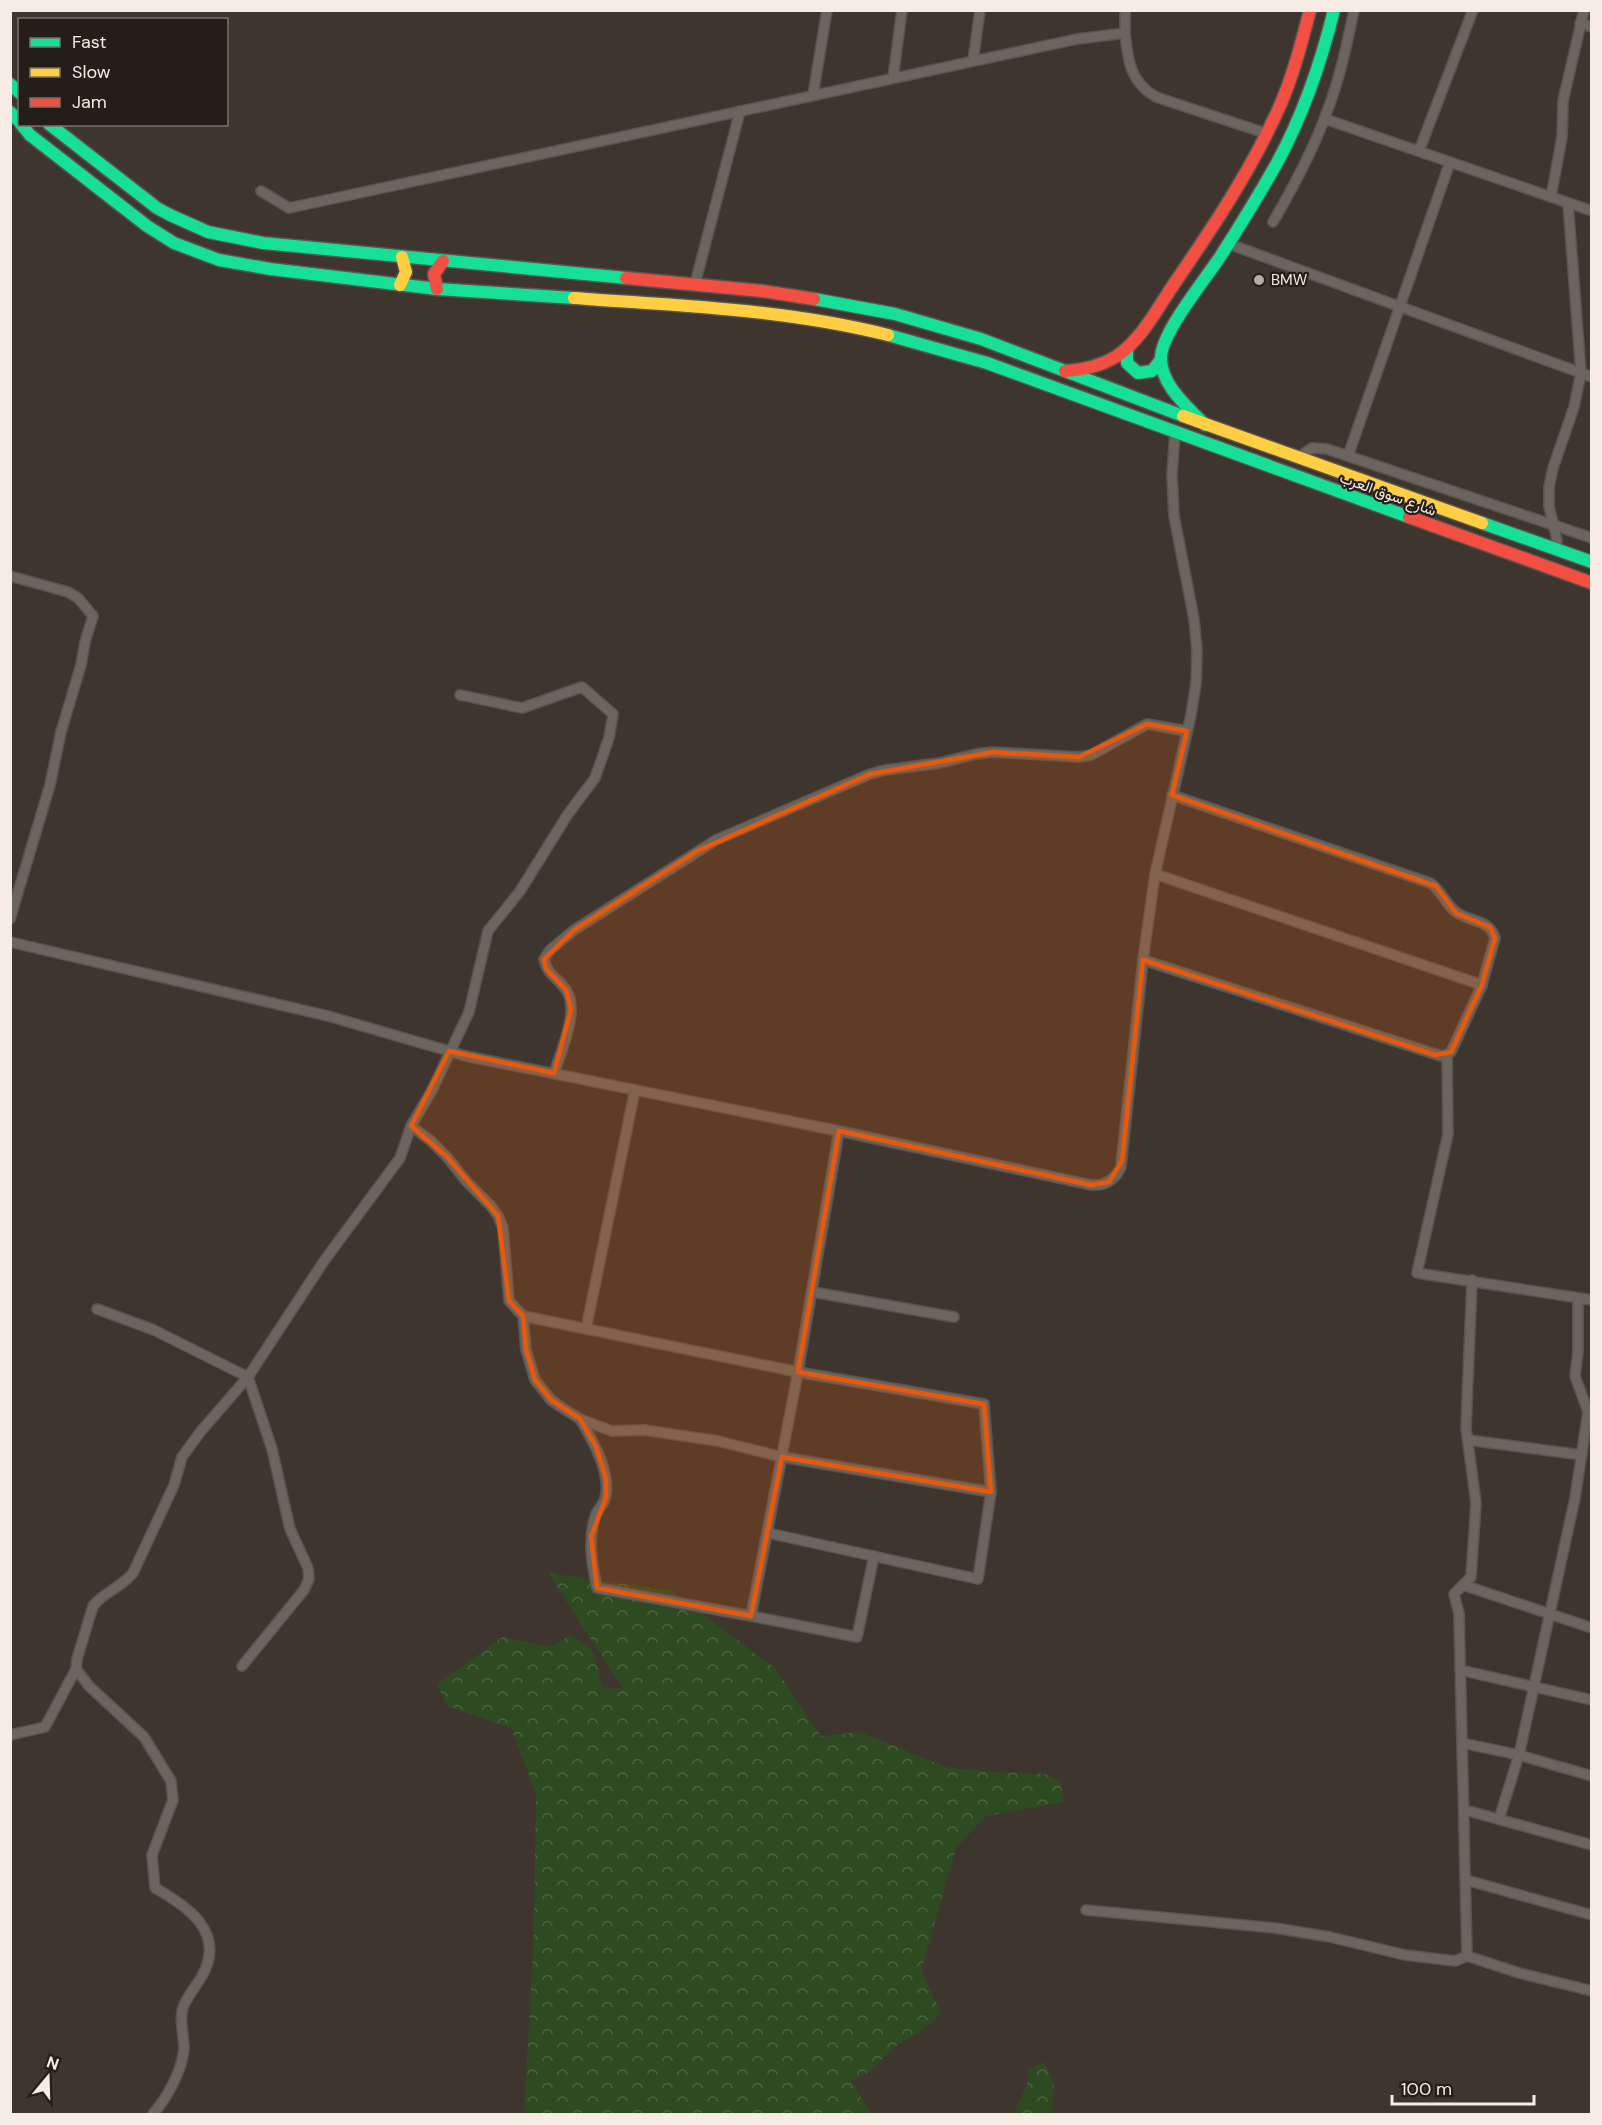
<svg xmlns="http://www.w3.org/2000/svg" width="1602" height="2125" font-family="'DM Sans',Vazirmatn,sans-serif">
	<defs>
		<pattern id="forest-crowns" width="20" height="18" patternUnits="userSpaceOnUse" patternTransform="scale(1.5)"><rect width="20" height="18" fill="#2e4a21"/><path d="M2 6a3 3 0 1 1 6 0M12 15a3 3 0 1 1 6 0" fill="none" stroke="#4d6441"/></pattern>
	</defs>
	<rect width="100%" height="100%" fill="#3e352e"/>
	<g fill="url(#forest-crowns)">
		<path d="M548,1573L672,1591L776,1669L821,1736L860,1732L946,1767L994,1772L1045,1774L1061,1782L1063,1802L986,1816L956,1848L921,1971L941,2013L922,2031L893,2048L869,2072L851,2081L871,2114H524L534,1930L536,1794L511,1728L447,1706L437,1684L503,1637L550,1647L571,1635L594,1652L602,1687L623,1689Z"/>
		<path d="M1043,2062C1058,2083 1054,2090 1051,2114H1013L1027,2085L1029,2069Z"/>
	</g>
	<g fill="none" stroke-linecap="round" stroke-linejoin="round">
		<g stroke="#5b534d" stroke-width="12">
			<g id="street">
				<path d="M1125,10V33"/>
				<path d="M1580,23L1592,27"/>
				<path d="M973,61L980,10"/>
				<path d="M893,78L902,10"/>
				<path d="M813,95L827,10"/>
				<path d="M1325,119L1592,211"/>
				<path d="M1419,151L1473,10"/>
				<path d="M261,191L289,208L1077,39L1125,33C1128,61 1130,82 1156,97L1268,134"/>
				<path d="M1551,197L1562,137L1563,101L1584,10"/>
				<path d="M1273,222C1294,186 1314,149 1328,109C1340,77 1347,44 1354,10"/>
				<path d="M1229,244L1592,377"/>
				<path d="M695,284L740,111"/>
				<path d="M1348,456L1450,162"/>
				<path d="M1299,457L1312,448L1327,449L1592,538"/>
				<path d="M1556,550L1557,540L1549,506V487L1553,468L1574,407L1581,373L1568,203"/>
				<path d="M10,576L68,592L78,598L93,616L85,642L81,665L61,732L50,785L10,919"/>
				<path d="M1155,874L1482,985"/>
				<path d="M10,942L328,1016L466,1056L839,1131L1091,1185C1105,1186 1115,1180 1121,1167L1143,960L1155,874L1191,715L1196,683L1197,651L1194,619L1174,516L1172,474L1175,433"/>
				<path d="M1143,960L1441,1056L1447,1055L1451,1052L1482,985L1495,938C1490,919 1469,922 1456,912C1445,904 1442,890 1430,883L1172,795"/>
				<path d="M1447,1055L1448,1134L1417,1273L1592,1300"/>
				<path d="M554,1073C561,1051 580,1010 566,990C557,977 547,975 544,959L550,950L574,930L716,840L870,774L885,770L939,763L976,754L993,752L1079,757L1091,755L1147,724L1187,731"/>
				<path d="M411,1126L431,1141L447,1157L466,1181L491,1206L498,1216L503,1228L509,1301L523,1316L526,1350L535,1380L551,1400L561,1407L580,1419L612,1431L644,1430L718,1441L782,1457L991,1492L978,1579L768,1533"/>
				<path d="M839,1131L798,1372L751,1616L857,1637L874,1556"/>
				<path d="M813,1292L954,1317"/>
				<path d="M97,1309L154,1330L248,1377L272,1449L290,1529L308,1568L309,1579L304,1590L242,1666"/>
				<path d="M523,1316L798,1372L984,1404L991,1492"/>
				<path d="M586,1329L635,1090"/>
				<path d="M580,1419C592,1439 612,1474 605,1498C604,1504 598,1509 596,1514C587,1539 592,1564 597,1588L751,1616"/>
				<path d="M1468,1440L1582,1455"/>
				<path d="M1463,1585L1592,1628"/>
				<path d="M76,1669L89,1686L144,1737L171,1781L173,1800L152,1855L155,1888C189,1907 226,1933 202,1976C196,1986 183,2002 182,2012C180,2024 184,2037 184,2049C182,2071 167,2098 153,2114"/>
				<path d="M1460,1670L1592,1700"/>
				<path d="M10,1735L45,1727L76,1669L77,1659L93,1606C104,1592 122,1587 133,1573L174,1485L182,1457L201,1431L248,1377L324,1261L400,1158L411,1126L432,1090L469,1012L488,931L520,891L568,814L595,778L609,738L613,714L582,687L522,708L460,695"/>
				<path d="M1462,1743L1519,1755L1592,1776"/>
				<path d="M1465,1810L1592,1845"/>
				<path d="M1499,1819L1519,1755L1575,1498L1588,1412L1575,1376L1578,1352V1298"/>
				<path d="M1466,1880L1592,1915"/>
				<path d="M1086,1910L1275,1928L1330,1937L1405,1955L1455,1961L1467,1956L1519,1973L1592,1991"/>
				<path d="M1467,1956L1459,1614L1454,1594L1471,1577L1476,1503L1466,1428L1472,1280"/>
			</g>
		</g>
		<g stroke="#5b534d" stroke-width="15">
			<g id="fast">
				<path d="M10,84L20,93"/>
				<path d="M10,112L20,122"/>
				<path d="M21,124L30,135L147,226L174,243L219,260L270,269L437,289L574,298"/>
				<path d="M49,124L157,208L170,215L208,232L263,243L626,278"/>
				<path d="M814,299L895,314L981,339L1183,416"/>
				<path d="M888,335L987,363L1409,517"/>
				<path d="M1127,348V363L1138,373L1152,371L1160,361"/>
				<path d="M1205,425C1188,407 1161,386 1161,358C1161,333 1205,280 1220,257C1240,226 1259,195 1277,163C1303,115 1321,63 1334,10"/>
				<path d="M1482,523L1592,562"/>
			</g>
		</g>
		<g stroke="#5b534d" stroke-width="15">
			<g id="slow">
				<path d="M400,285L406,272L402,257"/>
				<path d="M574,298C681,306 784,309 888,335"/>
				<path d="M1183,416L1482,523"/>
			</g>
		</g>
		<g stroke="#5b534d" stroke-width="15">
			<g id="jam">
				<path d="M626,278L762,291L814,299"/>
				<path d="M437,289L434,274L443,261"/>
				<path d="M1065,371C1084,370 1101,366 1117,356C1143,338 1158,307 1176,281C1215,224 1254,166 1282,101C1294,72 1302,41 1310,10"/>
				<path d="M1409,517L1592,583"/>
			</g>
		</g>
		<use href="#street" stroke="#6b655f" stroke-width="9"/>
		<use href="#fast" stroke="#16e098" stroke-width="12"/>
		<use href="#slow" stroke="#ffcf43" stroke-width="12"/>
		<use href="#jam" stroke="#f24e42" stroke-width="12"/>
	</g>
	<path fill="#e8590c" fill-opacity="0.2" stroke="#e8590c" stroke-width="4.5" stroke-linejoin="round" d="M1147,724L1187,731L1172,795L1436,886L1456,913L1490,927L1495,938L1482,985L1451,1052L1435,1055L1143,960L1122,1161L1109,1182L1091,1185L839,1131L798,1372L984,1404L991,1492L782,1457L751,1616L597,1588L591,1537L606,1497V1479L596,1447L580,1419L551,1400L535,1380L526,1350L523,1316L509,1301L498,1216L447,1157L411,1126L449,1051L554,1073L571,1009L566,990L546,969L544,959L574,930L697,851L870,774L993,752L1079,757Z"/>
	<circle fill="#b6aca4" stroke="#251e18" stroke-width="2" cx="1259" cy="280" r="6"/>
	<g text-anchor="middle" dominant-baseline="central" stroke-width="4.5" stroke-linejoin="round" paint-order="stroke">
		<g font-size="15" fill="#f6ece4" stroke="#251e18" text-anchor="start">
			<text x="1271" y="280">BMW</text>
		</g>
		<g font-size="15" fill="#f6ece4" stroke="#251e18">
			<text transform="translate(1388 494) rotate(20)">شارع سوق العرب</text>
		</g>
	</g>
	<rect width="1602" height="2125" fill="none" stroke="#f6ece4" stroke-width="24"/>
	<rect x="18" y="18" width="210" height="108" fill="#251e18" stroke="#79706a" stroke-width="1.5"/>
	<rect x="30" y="38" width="30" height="9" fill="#16e098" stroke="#79706a" stroke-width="1.5"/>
	<text x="72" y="48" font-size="18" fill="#f6ece4">Fast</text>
	<rect x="30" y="68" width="30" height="9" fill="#ffcf43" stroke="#79706a" stroke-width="1.5"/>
	<text x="72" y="78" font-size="18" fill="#f6ece4">Slow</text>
	<rect x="30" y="98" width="30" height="9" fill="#f24e42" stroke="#79706a" stroke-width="1.5"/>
	<text x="72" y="108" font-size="18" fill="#f6ece4">Jam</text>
	<g transform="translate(48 2077) rotate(19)" stroke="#251e18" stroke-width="4.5" paint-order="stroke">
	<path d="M0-4.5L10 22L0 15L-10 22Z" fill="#f6ece4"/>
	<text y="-9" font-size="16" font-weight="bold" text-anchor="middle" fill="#f6ece4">N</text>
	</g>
	<path d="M1392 2095v9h142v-9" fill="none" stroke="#f6ece4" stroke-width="3"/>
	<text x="1401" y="2095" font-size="18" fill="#f6ece4" stroke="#251e18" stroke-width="4.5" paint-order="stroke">100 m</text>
</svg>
